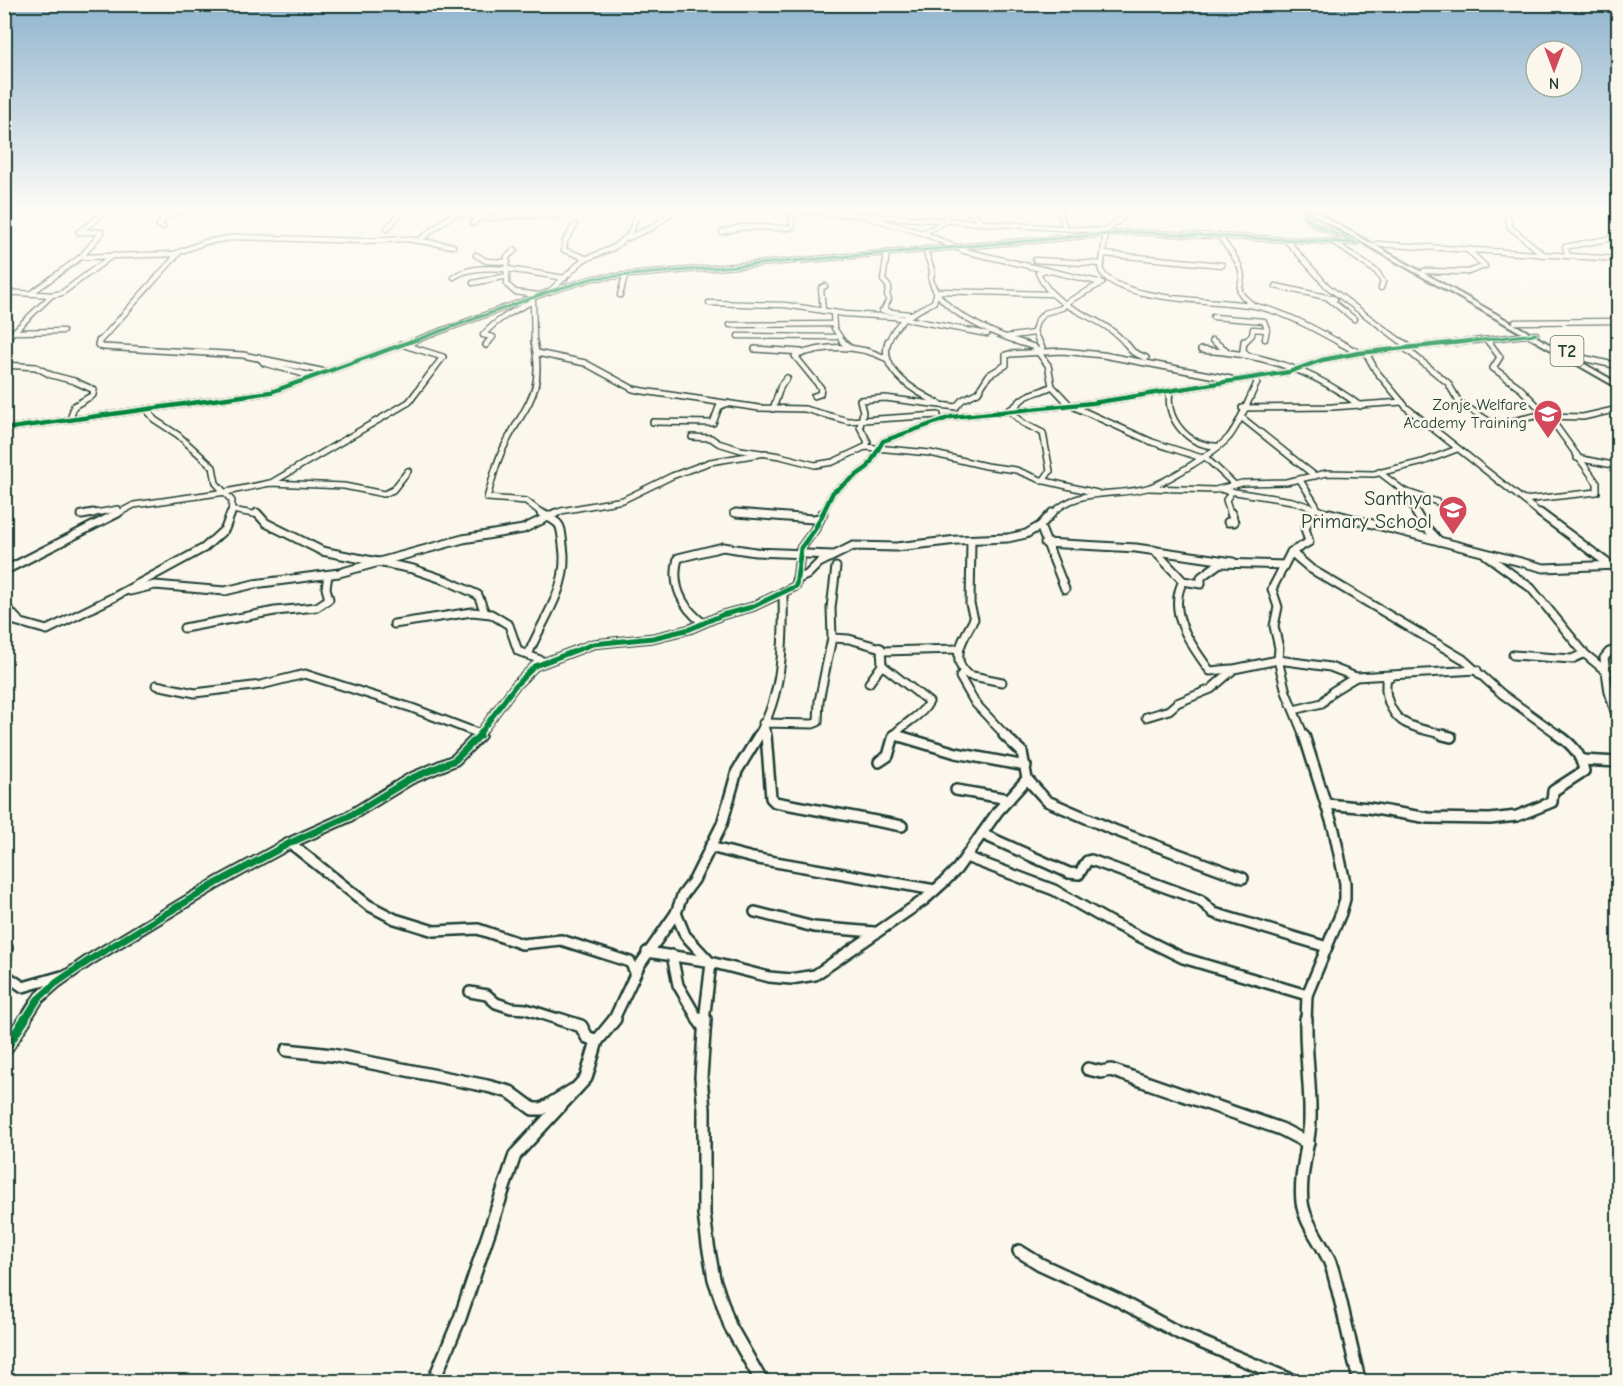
<svg xmlns="http://www.w3.org/2000/svg" width="1623" height="1386" font-family="'Comic Neue',sans-serif">
	<rect width="100%" height="100%" fill="#fbf7ec"/>
	<filter id="ink" filterUnits="userSpaceOnUse"><feTurbulence type="fractalNoise" baseFrequency=".0167" numOctaves="2"/><feDisplacementMap in="SourceGraphic" scale="12" xChannelSelector="R" yChannelSelector="G"/><feConvolveMatrix kernelMatrix="1 2 1 2 8 2 1 2 1" color-interpolation-filters="sRGB"/></filter>
	<g filter="url(#ink)">
		<g fill="none" stroke-linecap="round" stroke-linejoin="round">
			<g stroke="#1f3d34" stroke-width="7">
				<g id="minor-far4">
					<path d="M746,208L1106,231L1134,208"/>
					<path d="M964,208L982,221"/>
					<path d="M1058,208L1065,227"/>
					<path d="M1499,208L1507,214L1510,227L1544,255"/>
					<path d="M870,218L923,233L964,251L1102,283"/>
					<path d="M473,223L493,208"/>
					<path d="M575,225L565,241L564,250L586,258"/>
					<path d="M163,227L159,225C171,203 202,212 222,208"/>
					<path d="M387,229L405,208"/>
					<path d="M1106,231L1101,271C1120,303 1221,299 1255,306C1285,312 1313,328 1340,343"/>
					<path d="M79,232L111,208"/>
					<path d="M722,232L742,227L789,228L793,226L791,220L796,211"/>
					<path d="M923,233L948,220L944,208"/>
					<path d="M1219,235C1225,246 1236,256 1240,268C1248,289 1227,285 1253,305"/>
					<path d="M628,238L653,227L679,208"/>
					<path d="M1286,240L1328,287L1403,343"/>
					<path d="M418,241L455,213L487,218L516,215L559,216"/>
					<path d="M1335,243L1377,272L1383,282L1381,288"/>
					<path d="M1377,244L1618,259"/>
					<path d="M926,249C926,258 931,263 932,271C933,275 930,277 931,280C940,313 993,333 1021,343"/>
					<path d="M515,250L507,257V285L515,292L538,295"/>
					<path d="M177,253L205,242L237,237L363,241L407,239L453,246"/>
					<path d="M887,253L883,280L889,287L887,295L889,299L884,309L887,310"/>
					<path d="M1104,254L1222,265"/>
					<path d="M476,255L486,261L508,262"/>
					<path d="M1568,256L1565,247L1618,237"/>
					<path d="M81,257L178,254L98,343"/>
					<path d="M1035,260L1102,264"/>
					<path d="M1045,270L1038,273C1057,315 1098,311 1125,343"/>
					<path d="M1424,271L1468,272L1485,266L1469,251"/>
					<path d="M454,277C479,259 536,274 565,278"/>
					<path d="M473,283L507,276"/>
					<path d="M1276,286L1335,299"/>
					<path d="M4,292L52,295L62,293L113,255"/>
					<path d="M549,292L583,260L613,248L629,235L640,208"/>
					<path d="M30,294L81,257L102,232H79"/>
					<path d="M620,295L625,276"/>
					<path d="M1332,298L1329,299L1354,319"/>
					<path d="M709,303L785,305L845,314L895,317L987,334"/>
					<path d="M823,311L821,288L825,286"/>
					<path d="M882,311L909,314"/>
					<path d="M833,312L834,328L844,343"/>
					<path d="M1213,317L1264,321L1267,329L1265,339"/>
					<path d="M1515,322L1618,321"/>
					<path d="M730,325L832,324"/>
					<path d="M16,332L63,331"/>
					<path d="M738,336L836,337"/>
					<path d="M1006,337L1034,333"/>
					<path d="M1212,340L1216,343"/>
					<path d="M1487,340L1489,343"/>
					<path d="M4,341L52,295"/>
					<path d="M408,343L548,292L594,278L1133,232L1356,243L1314,224L1304,216L1310,211"/>
					<path d="M488,343L493,337L483,335C497,319 515,310 533,301L534,343"/>
					<path d="M888,343C896,319 914,313 934,302L937,291L1052,294"/>
					<path d="M1039,343L1034,331L1037,321L1044,313L1062,308L1067,302L1102,283"/>
					<path d="M1244,343L1252,335L1253,329L1266,330"/>
					<path d="M1456,343L1536,334"/>
				</g>
			</g>
			<g stroke="#1f3d34" stroke-width="8">
				<g id="minor-far3">
					<path d="M99,341L98,345L103,347L243,355L326,372"/>
					<path d="M534,341C545,397 525,403 503,449C495,465 492,482 487,498L526,501L544,515"/>
					<path d="M842,341L849,347"/>
					<path d="M888,341C878,372 918,393 940,404"/>
					<path d="M1016,341L1034,347L1048,365L1052,386L1070,405L1152,442L1202,458"/>
					<path d="M1039,341L1042,348L1039,351"/>
					<path d="M1124,341L1133,352L1146,358"/>
					<path d="M1213,341L1226,350"/>
					<path d="M1244,341L1243,350L1247,356"/>
					<path d="M1337,341L1359,353"/>
					<path d="M1401,341L1411,348"/>
					<path d="M1488,341L1500,357L1493,368L1518,386L1553,422L1597,483V492L1524,500"/>
					<path d="M486,345L489,341"/>
					<path d="M755,349L801,352"/>
					<path d="M1406,349L1448,383L1459,402L1495,425L1544,414"/>
					<path d="M1201,350C1259,353 1314,370 1360,406"/>
					<path d="M537,353L585,363L633,389L643,391L759,408L805,409L848,421L938,415"/>
					<path d="M1366,353L1376,371L1407,408L1542,515"/>
					<path d="M1574,356L1618,366"/>
					<path d="M259,357L264,363L311,376"/>
					<path d="M4,365L36,367L51,375L74,381L94,390L93,395L74,406L70,420"/>
					<path d="M1170,391C1165,419 1188,446 1216,446"/>
					<path d="M814,396L820,394L821,388L795,356C824,345 857,344 885,358"/>
					<path d="M1242,408L1332,407L1402,402"/>
					<path d="M146,409L155,420L178,435L213,467L216,483L232,501L231,515"/>
					<path d="M773,409L781,385L787,378"/>
					<path d="M1547,416L1583,417L1618,409"/>
					<path d="M1241,417L1315,476"/>
					<path d="M653,422L713,423L719,407L727,403"/>
					<path d="M4,429L271,392L412,341"/>
					<path d="M692,437L711,438L718,443L741,450L780,456L815,465L833,462L865,447L930,453L986,466L1016,470L1041,480L1097,493"/>
					<path d="M865,447L868,442L860,427L863,412L860,400L885,398L956,407L962,400L978,392L989,375L1006,365V355L1010,354L1062,351L1103,355L1231,379"/>
					<path d="M1205,457L1235,485"/>
					<path d="M1577,458L1618,466"/>
					<path d="M1379,472L1404,491L1437,502"/>
					<path d="M1300,480L1316,505L1311,515"/>
					<path d="M1043,481L1050,471L1043,433L1023,423L1009,410C1016,407 1019,401 1024,398C1029,394 1044,391 1052,386"/>
					<path d="M271,483L409,402L443,357L401,344"/>
					<path d="M1148,488L1215,490L1242,483L1286,482L1327,473L1374,474L1423,462L1457,449"/>
					<path d="M1223,490L1292,501L1335,515"/>
					<path d="M1404,491L1417,515"/>
					<path d="M232,510L259,515"/>
					<path d="M733,513L756,515"/>
					<path d="M84,515L118,509"/>
					<path d="M115,515L134,505L226,492L270,483L344,486L384,494L393,490L408,471"/>
					<path d="M553,515L561,511L623,500L672,476L710,462L766,453"/>
					<path d="M822,515L833,492L868,467L883,441L951,417L1092,403L1289,372L1322,360L1359,353L1470,341"/>
					<path d="M1051,515C1076,487 1115,497 1147,488C1165,483 1217,451 1229,437C1241,422 1248,400 1257,383L1255,378"/>
					<path d="M1231,515L1226,500L1232,491"/>
				</g>
			</g>
			<g stroke="#1f3d34" stroke-width="11">
				<g id="minor-far2">
					<path d="M257,513L266,523L322,551L413,569L448,581L478,595L485,613"/>
					<path d="M736,513L813,519L820,518L822,514"/>
					<path d="M1330,513L1544,568L1618,565"/>
					<path d="M1416,513L1422,523L1439,541"/>
					<path d="M1540,513L1618,571"/>
					<path d="M82,515L93,513"/>
					<path d="M1228,522H1234L1231,513"/>
					<path d="M1040,526L1065,589"/>
					<path d="M971,540L970,604L974,619C965,636 948,659 968,675L1002,682"/>
					<path d="M1045,543L1136,548L1233,562"/>
					<path d="M1154,550L1183,581L1201,584V577L1220,563L1284,565"/>
					<path d="M1291,552L1311,569L1463,659L1502,694L1560,736"/>
					<path d="M1486,555L1531,588L1585,654L1608,673"/>
					<path d="M4,571L118,513"/>
					<path d="M796,580L807,575L819,563L853,546L896,547L957,540L1008,538L1026,534L1040,526L1052,513"/>
					<path d="M1183,581C1166,613 1192,646 1210,671L1231,669"/>
					<path d="M130,591L155,585L225,591L254,584L339,573L463,539L523,529L556,513"/>
					<path d="M4,605L19,621"/>
					<path d="M4,618L47,630L114,597L204,548L225,529L231,513"/>
					<path d="M703,623C682,607 671,585 678,558L723,547L755,552L833,555"/>
					<path d="M394,624L472,612L491,614L509,625L518,651L545,662"/>
					<path d="M184,628L275,611L317,607L329,599L326,588L328,575"/>
					<path d="M832,638L849,639L881,648L882,665L869,683"/>
					<path d="M1618,649L1609,652L1604,658L1609,692L1618,722"/>
					<path d="M883,651L958,649"/>
					<path d="M528,655C543,617 570,588 563,545C560,523 563,525 541,513"/>
					<path d="M1513,655L1572,659L1583,654"/>
					<path d="M882,665L929,702C921,717 903,723 893,736"/>
					<path d="M963,672L960,677L975,703L1006,736"/>
					<path d="M1392,676L1387,678C1383,693 1390,712 1402,721C1413,729 1435,732 1448,736"/>
					<path d="M156,685L195,693L261,685L305,674L412,708L480,734"/>
					<path d="M1294,710L1322,703L1333,691L1356,677"/>
					<path d="M1146,717L1169,710L1177,703L1211,689L1234,669L1278,660L1330,667L1356,677L1477,670"/>
					<path d="M896,735L900,736"/>
					<path d="M478,736L515,686L535,666L593,644L653,638L690,629L722,615L752,607L796,586L801,548L815,529L823,513"/>
					<path d="M758,736C783,694 784,640 783,592"/>
					<path d="M767,736L763,723L813,724L818,722L819,701L832,638L831,608L836,567"/>
					<path d="M1304,736L1286,692L1278,660L1279,648L1274,626L1278,607L1272,589L1291,552L1309,542L1305,528L1312,513"/>
				</g>
			</g>
			<g stroke="#1f3d34" stroke-width="14">
				<g id="minor-far1">
					<path d="M766,735L771,798L775,802L902,826"/>
					<path d="M896,735L956,753L1026,766"/>
					<path d="M1004,735L1022,752L1027,779L1047,801L1114,830L1243,878"/>
					<path d="M1304,735L1334,830L1345,883V899L1341,913L1307,995L1306,1021"/>
					<path d="M1443,735L1451,737"/>
					<path d="M1582,760L1618,762"/>
					<path d="M879,762L888,756L894,735"/>
					<path d="M956,790L1009,799"/>
					<path d="M1326,804L1369,808L1428,818L1490,819L1517,816L1552,802L1553,791L1584,771C1581,754 1572,744 1558,735"/>
					<path d="M982,834L1069,873L1079,874L1087,861L1091,860L1200,900L1214,913L1327,947"/>
					<path d="M290,843L368,905L395,919L434,931L478,929L522,944L561,940L630,962L635,972"/>
					<path d="M710,847L753,858L935,890"/>
					<path d="M966,857L1054,890L1110,922L1183,958L1307,995"/>
					<path d="M755,912L814,927L874,932"/>
					<path d="M676,913L685,935L711,963L704,1021"/>
					<path d="M4,941L7,948L4,967"/>
					<path d="M647,952L706,961L769,977L791,979L815,975L924,900L943,883L957,869L998,811L1027,779"/>
					<path d="M672,955L678,985L699,1021"/>
					<path d="M4,974L23,987L62,976"/>
					<path d="M470,992L487,995L496,1003L511,1008L526,1009L564,1021"/>
					<path d="M24,1021L38,999L56,983L91,959L217,883L290,843L348,817L410,779L455,760L480,735"/>
					<path d="M613,1021L639,966L676,913L682,896L694,880L722,824L737,771L759,735"/>
				</g>
			</g>
			<g stroke="#1f3d34" stroke-width="16">
				<g id="minor">
					<path d="M559,1019L581,1026L587,1037L597,1041"/>
					<path d="M698,1019L704,1027"/>
					<path d="M705,1019L701,1077L704,1109V1214L708,1245L714,1279L730,1326L762,1382"/>
					<path d="M1306,1019C1305,1053 1311,1086 1310,1120C1309,1147 1299,1174 1302,1202C1305,1226 1325,1245 1332,1268C1342,1303 1349,1340 1358,1375L1357,1382"/>
					<path d="M287,1050L332,1055L487,1086L510,1092L533,1109H542L573,1090"/>
					<path d="M4,1051L25,1019"/>
					<path d="M1088,1069L1101,1072L1111,1070L1281,1129L1308,1143"/>
					<path d="M1019,1251L1040,1264L1118,1300L1179,1333L1296,1382"/>
					<path d="M433,1382L460,1318L515,1155L586,1078L597,1041L615,1019"/>
				</g>
			</g>
			<g stroke="#1f3d34" stroke-width="4">
				<path id="highway" d="M1302,208H1309L1618,383V388Z"/>
			</g>
			<use href="#minor-far4" stroke="#fbf7ec" stroke-width="4.5"/>
			<use href="#minor-far3" stroke="#fbf7ec" stroke-width="5"/>
			<use href="#minor-far2" stroke="#fbf7ec" stroke-width="7"/>
			<use href="#minor-far1" stroke="#fbf7ec" stroke-width="9"/>
			<use href="#minor" stroke="#fbf7ec" stroke-width="11"/>
			<use href="#highway" fill="#fbf7ec" fill-rule="evenodd"/>
			<g stroke="#fbf7ec" stroke-width="5">
				<g id="cycleway-far4">
					<path d="M408,343L548,292L594,278L1133,232L1356,243L1314,224L1304,216L1310,211"/>
					<path d="M1456,343L1536,334"/>
				</g>
			</g>
			<g stroke="#fbf7ec" stroke-width="8">
				<g id="cycleway-far3">
					<path d="M4,429L271,392L412,341"/>
					<path d="M822,515L833,492L868,467L883,441L951,417L1092,403L1289,372L1322,360L1359,353L1470,341"/>
				</g>
			</g>
			<g stroke="#fbf7ec" stroke-width="9">
				<path id="cycleway-far2" d="M478,736L515,686L535,666L593,644L653,638L690,629L722,615L752,607L796,586L801,548L815,529L823,513"/>
			</g>
			<g stroke="#fbf7ec" stroke-width="10">
				<path id="cycleway-far1" d="M24,1021L38,999L56,983L91,959L217,883L290,843L348,817L410,779L455,760L480,735"/>
			</g>
			<g stroke="#fbf7ec" stroke-width="13">
				<path id="cycleway" d="M4,1051L25,1019"/>
			</g>
			<use href="#cycleway-far4" stroke="#00873e" stroke-width="3"/>
			<use href="#cycleway-far3" stroke="#00873e" stroke-width="4.5"/>
			<use href="#cycleway-far2" stroke="#00873e" stroke-width="5"/>
			<use href="#cycleway-far1" stroke="#00873e" stroke-width="7"/>
			<use href="#cycleway" stroke="#00873e" stroke-width="9"/>
		</g>
	</g>
	<linearGradient id="sky" x2="0" y2="1"><stop stop-color="#90b4cf"/><stop offset="0.52" stop-color="#fdfbf6"/><stop offset="1" stop-color="#fdfbf6" stop-opacity="0"/></linearGradient>
	<rect width="1623" height="402" fill="url(#sky)"/>
	<defs>
		<g id="school-pin" transform="scale(1.5)"><path d="M0 17L-7.5 6A9.5 9.5 0 1 1 7.5 6Z" fill="#d1495b" stroke="#fbf7ec"/><path d="M0-5L7-2L0 1L-7-2ZM-4 1L0 2.5L4 1V4Q0 6-4 4Z" fill="#fff"/></g>
	</defs>
	<g fill-rule="evenodd">
		<use href="#school-pin" x="1548" y="414"/>
		<use href="#school-pin" x="1453" y="510"/>
	</g>
	<g text-anchor="middle" dominant-baseline="central" stroke-width="5" stroke-linejoin="round" paint-order="stroke">
		<g font-size="16" fill="#1f3d34" stroke="#fbf7ec" text-anchor="end">
			<text x="1527" y="405">Zonje Welfare<tspan x="1527" dy="18">Academy Training</tspan></text>
		</g>
		<rect fill="#fbf7ec" stroke="#61756b" stroke-width="1.5" x="1550.5" y="336" width="33" height="30" rx="4.5"/>
		<g font-size="18" font-weight="bold" fill="#1f3d34">
			<text x="1567" y="351">T2</text>
		</g>
		<g font-size="20" fill="#1f3d34" stroke="#fbf7ec" text-anchor="end">
			<text x="1432" y="498">Santhya<tspan x="1432" dy="23">Primary School</tspan></text>
		</g>
	</g>
	<rect width="1623" height="1386" fill="none" stroke="#fbf7ec" stroke-width="24"/>
	<rect x="12" y="12" width="1599" height="1362" fill="none" stroke="#1f3d34" stroke-width="2" filter="url(#ink)"/>
	<g transform="translate(1554 69) rotate(180)"><circle r="28" fill="#fbf7ec" stroke="#a3ada2" stroke-width="1.5"/>
	<path d="M0-4.5L10 22L0 15L-10 22Z" fill="#d1495b"/>
	<text y="-9" font-size="16" font-weight="bold" text-anchor="middle" fill="#1f3d34">N</text>
	</g>
</svg>
